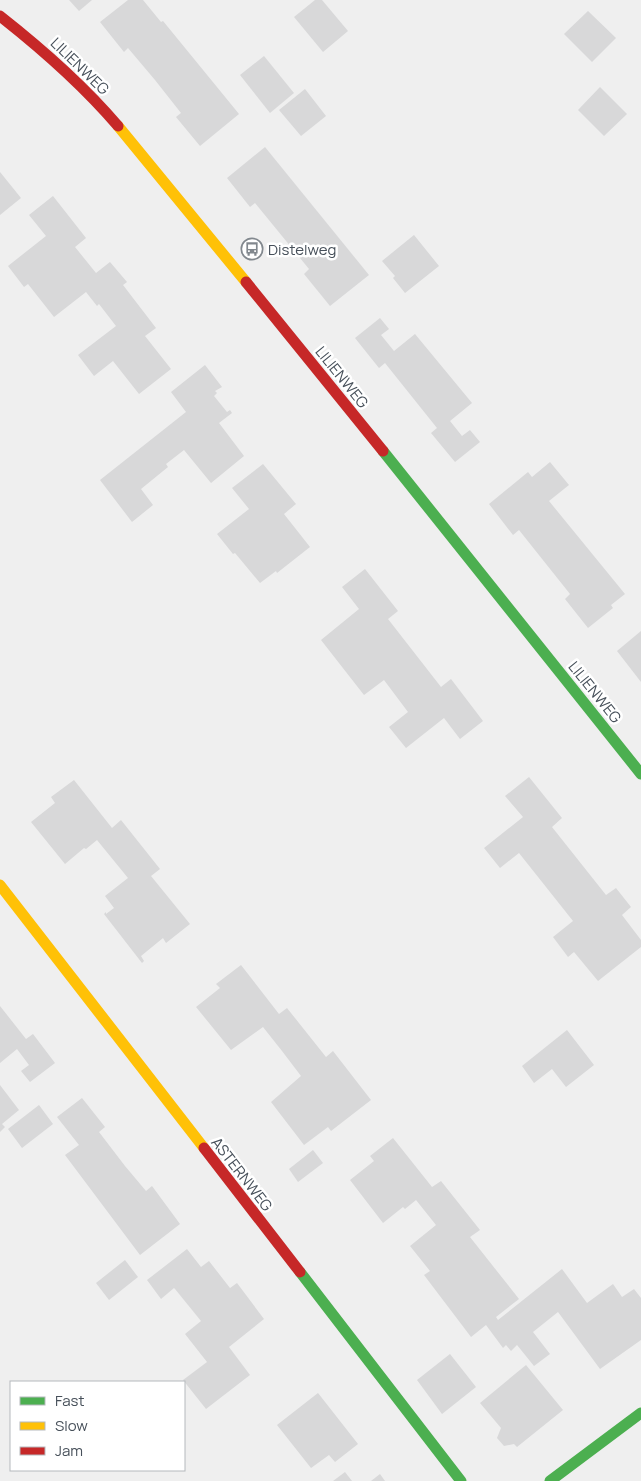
<svg xmlns="http://www.w3.org/2000/svg" width="641" height="1481" font-family="Manrope,sans-serif">
	<rect width="100%" height="100%" fill="#efefef"/>
	<g fill="#d8d8d9">
		<path d="M69,0H92L79,11Z"/>
		<path d="M128,0H143L161,22L163,21L239,114L200,146L176,117L181,113L155,80L128,48L124,52L100,22Z"/>
		<path d="M315,0H322L348,31L323,52L294,17Z"/>
		<path d="M588,11L616,38L592,62L564,34Z"/>
		<path d="M264,56L294,93L270,113L240,75Z"/>
		<path d="M600,87L627,114L604,136L578,110Z"/>
		<path d="M305,89L326,116L301,136L279,110Z"/>
		<path d="M265,147L369,275L330,306L304,274L309,269L255,203L250,207L227,178Z"/>
		<path d="M0,172L21,198L0,215Z"/>
		<path d="M53,196L86,238L75,247L96,273L110,262L127,282L123,285L156,328L145,336L171,369L139,394L113,361L94,376L78,355L116,326L99,304L97,306L86,292L54,317L28,284L24,287L8,266L46,236L29,215Z"/>
		<path d="M414,235L439,266L405,293L393,278L395,276L382,261Z"/>
		<path d="M380,318L389,329L381,335L394,351L415,334L472,403L450,421L462,436L470,430L480,442L455,462L431,433L437,428L385,363L379,368L355,338Z"/>
		<path d="M205,365L222,387L215,391L217,393L214,396L227,412L230,410L232,413L219,423L244,456L211,483L184,450L166,464L168,467L141,489L153,505L132,522L100,480L186,412L171,392Z"/>
		<path d="M550,462L569,485L549,501L625,594L611,605L613,608L588,628L565,599L570,594L519,530L513,535L489,504L528,472L532,477Z"/>
		<path d="M263,464L296,504L284,514L310,547L277,573L276,571L260,583L235,553L233,554L217,534L249,509L232,488Z"/>
		<path d="M365,569L398,611L388,619L441,687L451,679L483,721L460,739L444,718L406,748L389,727L408,712L384,680L364,695L321,640L359,609L342,587Z"/>
		<path d="M641,631V682L617,651Z"/>
		<path d="M529,777L562,818L552,827L606,895L616,888L631,907L622,915L641,940V947L598,981L574,952L568,957L553,937L573,921L519,853L500,868L484,848L523,817L505,796Z"/>
		<path d="M74,780L112,828L121,820L160,869L151,876L190,924L166,943L163,938L141,956L144,961L142,963L104,914L106,912V914L114,908L105,896L128,878L97,840L86,849L84,848L65,864L31,822L55,803L51,797Z"/>
		<path d="M241,965L279,1014L287,1008L326,1057L333,1051L371,1100L331,1131L328,1127L304,1145L271,1102L301,1076L282,1051L263,1027L231,1050L196,1007L220,988L216,984Z"/>
		<path d="M0,1006L26,1039L33,1034L55,1063L30,1082L21,1071L29,1065L17,1049L0,1063Z"/>
		<path d="M567,1030L594,1065L566,1087L552,1069L534,1083L522,1066Z"/>
		<path d="M0,1085L19,1110L2,1124L5,1127L0,1132Z"/>
		<path d="M82,1098L105,1127L99,1132L125,1166L146,1191L152,1186L180,1224L140,1255L65,1155L79,1145L57,1117Z"/>
		<path d="M39,1105L53,1124L22,1148L8,1129Z"/>
		<path d="M393,1138L432,1187L441,1181L480,1230L470,1237L519,1299L496,1317L498,1320L562,1269L587,1303L613,1284L622,1297L634,1289L641,1298V1340L600,1369L558,1312L533,1332L550,1354L534,1366L517,1345L511,1351L506,1345L503,1348L486,1325L471,1337L424,1275L430,1271L410,1246L436,1225L416,1200L405,1209L403,1207L383,1223L350,1180L374,1161L370,1156Z"/>
		<path d="M313,1150L323,1163L298,1182L289,1169Z"/>
		<path d="M187,1249L201,1267L209,1261L230,1288L237,1283L264,1319L229,1347L250,1375L206,1409L183,1380L207,1362L185,1334L201,1321L175,1289L174,1288L161,1299L147,1280Z"/>
		<path d="M125,1260L138,1277L109,1300L96,1283Z"/>
		<path d="M450,1354L476,1387L442,1414L417,1380Z"/>
		<path d="M526,1365L563,1410L517,1447L514,1444L504,1446L497,1438L501,1428L480,1403Z"/>
		<path d="M318,1393L358,1444L335,1462L329,1455L311,1468L277,1425Z"/>
		<path d="M345,1472L352,1481H333Z"/>
		<path d="M380,1474L385,1481H371Z"/>
	</g>
	<g fill="none" stroke-linecap="round" stroke-linejoin="round">
		<g stroke="#4caf50" stroke-width="11">
			<path d="M383,451L641,774"/>
			<path d="M300,1272L461,1481"/>
			<path d="M550,1481L641,1413"/>
		</g>
		<g stroke="#ffc107" stroke-width="11">
			<path d="M118,126L246,282"/>
			<path d="M0,885L204,1148"/>
		</g>
		<g stroke="#c62828" stroke-width="11">
			<path d="M0,16C42,49 83,85 118,126"/>
			<path d="M246,282L383,451"/>
			<path d="M204,1148L300,1272"/>
		</g>
	</g>
	<defs>
		<g id="bus-ring" transform="scale(1.125)"><circle r="9.5" fill="#fff" stroke="#82888e" stroke-width="1.5"/><path d="M-5-6H5V4H4V6H2V4H-2V6H-4V4H-5ZM-3.5-4V0h7V-4ZM-3.5 1.2v1.5H-2V1.2ZM2 1.2v1.5H3.5V1.2Z" fill="#82888e"/></g>
	</defs>
	<g fill-rule="evenodd">
		<use href="#bus-ring" x="252" y="249"/>
	</g>
	<g text-anchor="middle" dominant-baseline="central" stroke-width="5" stroke-linejoin="round" paint-order="stroke">
		<g font-size="15" fill="#47505a" stroke="#fff">
			<text transform="translate(80 66) rotate(44)">LILIENWEG</text>
			<text transform="translate(342 377) rotate(51)">LILIENWEG</text>
			<text transform="translate(595 692) rotate(51)">LILIENWEG</text>
			<text transform="translate(242 1174) rotate(52)">ASTERNWEG</text>
		</g>
		<g font-size="15" fill="#47505a" stroke="#fff" text-anchor="start">
			<text x="268" y="249">Distelweg</text>
		</g>
	</g>
	<rect x="10" y="1381" width="175" height="90" fill="#ffffff" stroke="#b5b9bd"/>
	<rect x="20" y="1397" width="25" height="8" fill="#4caf50" stroke="#b5b9bd"/>
	<text x="55" y="1406" font-size="15" fill="#47505a">Fast</text>
	<rect x="20" y="1422" width="25" height="8" fill="#ffc107" stroke="#b5b9bd"/>
	<text x="55" y="1431" font-size="15" fill="#47505a">Slow</text>
	<rect x="20" y="1447" width="25" height="8" fill="#c62828" stroke="#b5b9bd"/>
	<text x="55" y="1456" font-size="15" fill="#47505a">Jam</text>
</svg>
